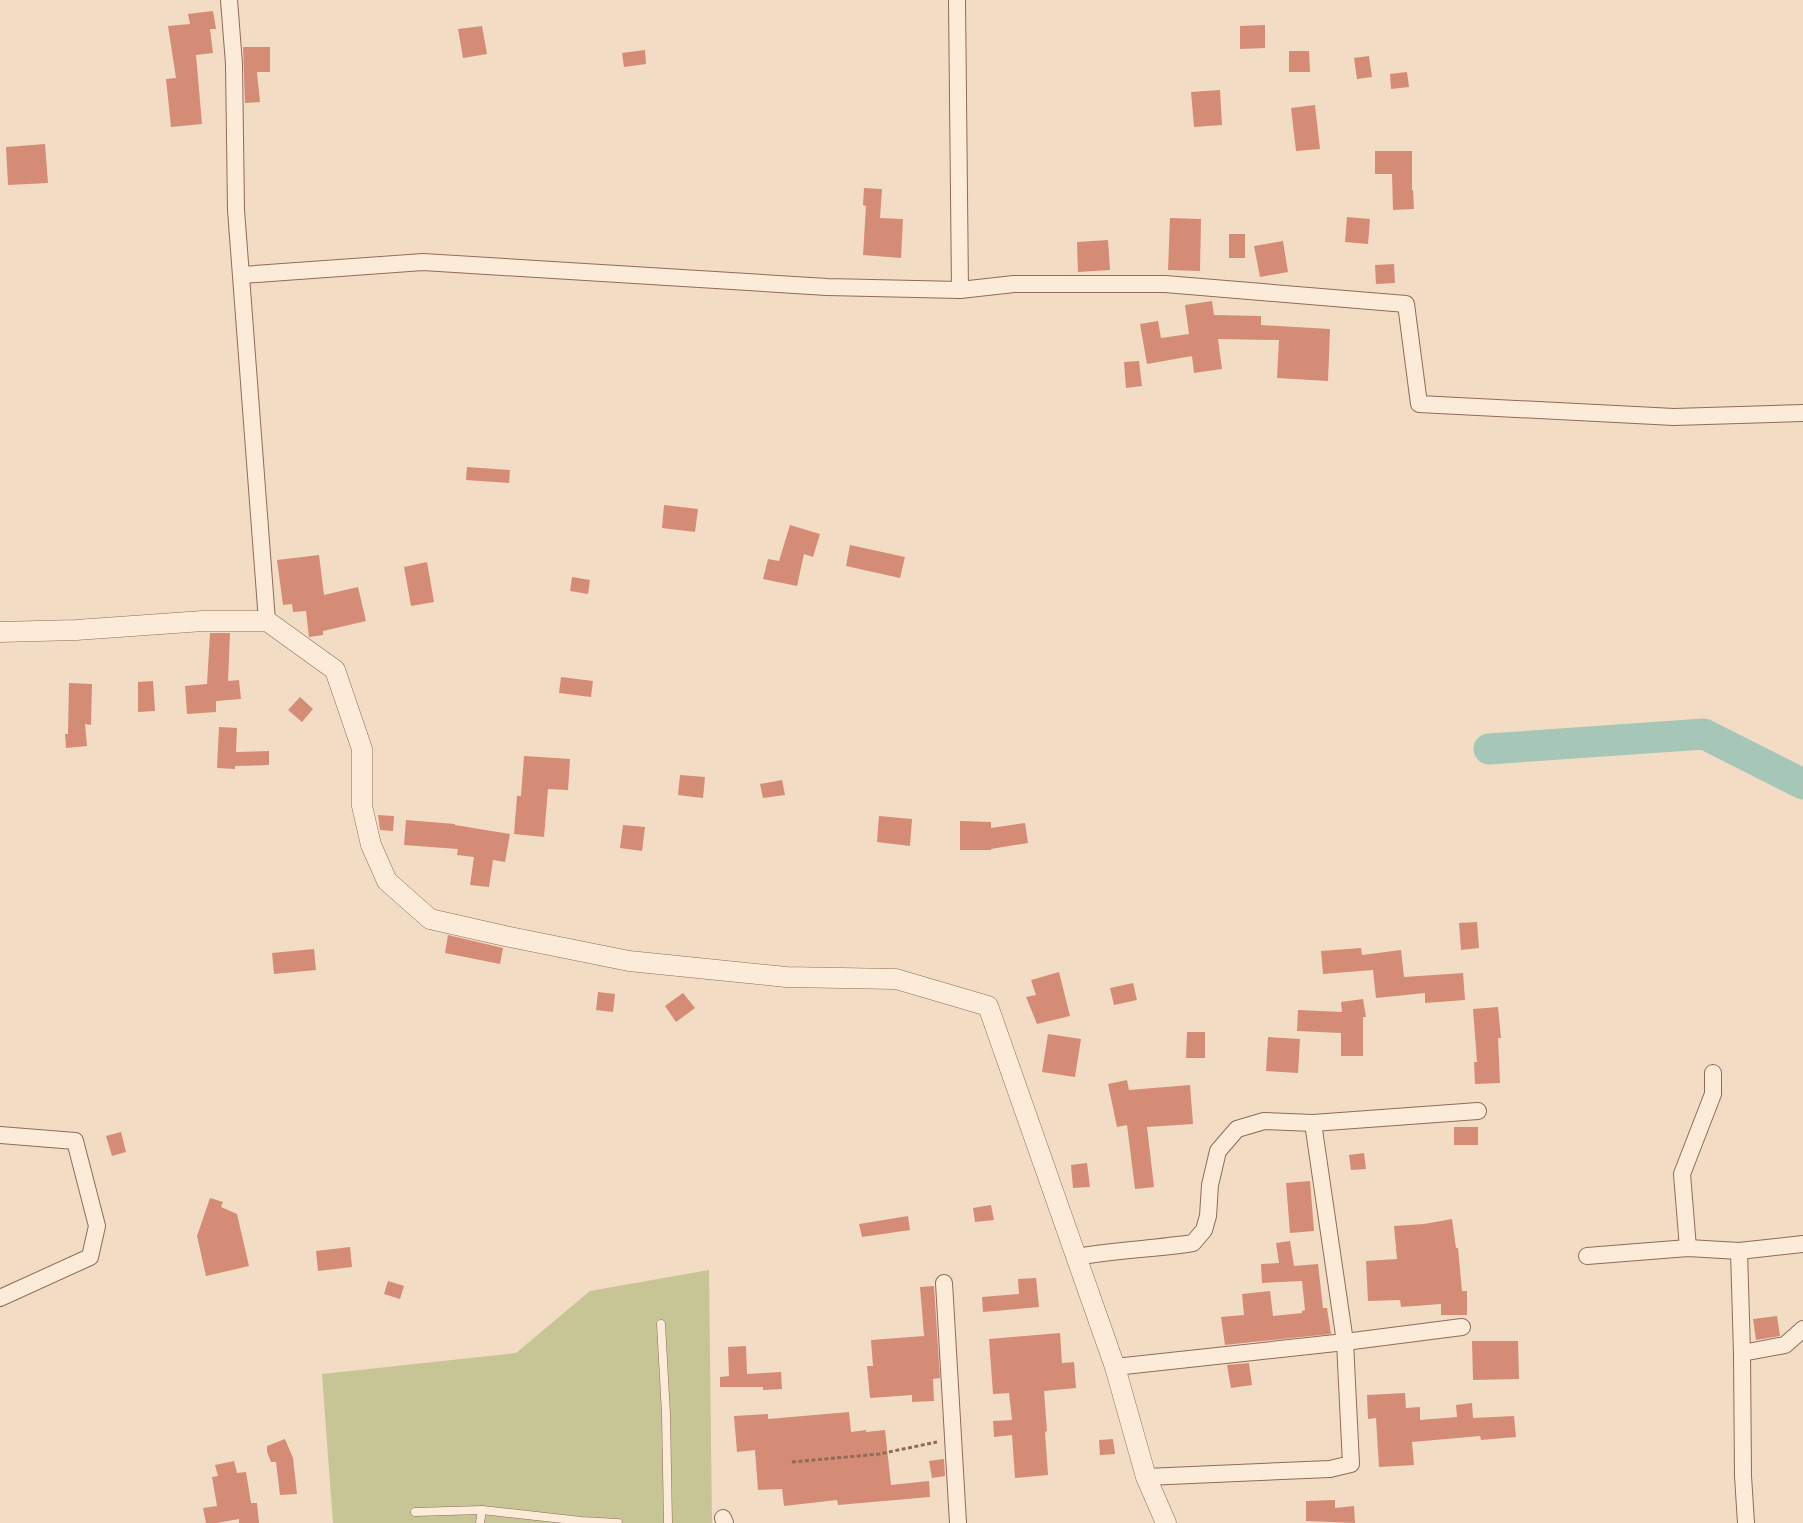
<svg xmlns="http://www.w3.org/2000/svg" width="1803" height="1523" font-family="Merriweather,serif">
	<rect width="100%" height="100%" fill="#f3dcc4"/>
	<path fill="#c7c496" d="M709,1270L712,1523H333L322,1374L516,1353L590,1291Z"/>
	<g fill="none" stroke-linecap="round" stroke-linejoin="round">
		<path stroke="#a6c6b7" stroke-width="31" d="M1489,749L1704,734L1803,784"/>
	</g>
	<g fill="#d58c76">
		<path d="M213,11L216,29H210L213,53L196,55L202,124L171,127L166,79L176,78L168,26L190,24L188,14Z"/>
		<path d="M1265,25V48L1240,49V26Z"/>
		<path d="M482,26L487,54L463,58L458,29Z"/>
		<path d="M243,47H270V72H257L260,102L245,103Z"/>
		<path d="M645,50L646,64L624,67L622,53Z"/>
		<path d="M1289,51H1309L1310,72H1289Z"/>
		<path d="M1369,56L1372,77L1357,79L1354,58Z"/>
		<path d="M1407,72L1409,87L1391,89L1390,74Z"/>
		<path d="M1220,90L1222,125L1194,127L1191,92Z"/>
		<path d="M1315,105L1320,149L1296,151L1291,108Z"/>
		<path d="M45,144L48,183L8,185L6,147Z"/>
		<path d="M1375,151H1412V190H1413L1414,209L1393,210L1392,174H1375Z"/>
		<path d="M864,188L882,189L880,218L903,219L901,258L863,255L866,206L863,205Z"/>
		<path d="M1347,217L1370,219L1368,244L1345,242Z"/>
		<path d="M1170,218L1201,219L1200,271L1168,270Z"/>
		<rect x="1229" y="234" width="16" height="24"/>
		<path d="M1108,240L1110,270L1078,272L1077,242Z"/>
		<path d="M1283,241L1288,272L1260,277L1254,246Z"/>
		<path d="M1394,264L1395,283L1376,284L1375,265Z"/>
		<path d="M1212,301L1214,315L1261,316V325L1330,329L1328,381L1277,378L1279,340L1218,339L1222,369L1194,373L1192,356L1147,364L1140,324L1158,321L1161,338L1189,334L1185,305Z"/>
		<path d="M1139,361L1142,386L1126,388L1124,362Z"/>
		<path d="M467,467L510,470L509,483L466,480Z"/>
		<path d="M664,505L698,509L695,532L662,528Z"/>
		<path d="M790,525L820,534L813,557L804,554L797,586L763,579L768,559L779,561Z"/>
		<path d="M850,545L905,557L900,578L846,566Z"/>
		<path d="M319,555L324,595L358,587L366,621L323,631V635L309,637L306,611L293,612L292,604L283,605L277,560Z"/>
		<path d="M427,562L434,602L411,606L404,567Z"/>
		<path d="M572,577L590,580L588,594L570,591Z"/>
		<path d="M210,633H230L228,681L239,680L241,699L216,701V712L187,714L185,686L207,684Z"/>
		<path d="M561,677L593,681L591,697L559,693Z"/>
		<path d="M153,681L155,711L138,712V682Z"/>
		<path d="M69,683L92,684L91,725L85,724L87,746L66,748L65,734H68Z"/>
		<path d="M300,697L313,709L302,722L288,710Z"/>
		<path d="M219,727L237,728L236,752L269,751V765L235,766V769L217,768Z"/>
		<path d="M524,756L570,759L568,790L548,789L544,837L514,834L517,796H521Z"/>
		<path d="M680,775L705,777L703,798L678,795Z"/>
		<path d="M782,780L785,795L763,798L760,784Z"/>
		<path d="M378,815L394,816L393,831L380,830Z"/>
		<path d="M879,816L912,819L910,846L877,842Z"/>
		<path d="M406,820L455,824V825L510,834L505,862L493,860L489,887L470,885L474,857L457,855L458,849L404,845Z"/>
		<path d="M960,821L991,822V828L1025,823L1028,843L991,849V850H960Z"/>
		<path d="M623,825L645,827L642,851L620,848Z"/>
		<path d="M1477,922L1479,948L1461,950L1459,923Z"/>
		<path d="M448,935L503,948L500,964L445,953Z"/>
		<path d="M1361,948L1362,955L1401,950L1404,977L1463,973L1465,1000L1425,1003V993L1376,998L1373,970L1323,974L1321,951Z"/>
		<path d="M314,949L316,970L274,974L272,953Z"/>
		<path d="M1059,972L1070,1016L1037,1024L1026,997L1036,995L1031,980Z"/>
		<path d="M1133,983L1137,1000L1114,1005L1110,988Z"/>
		<path d="M598,992L615,994L613,1012L596,1010Z"/>
		<path d="M683,993L695,1008L676,1022L665,1006Z"/>
		<path d="M1363,999L1366,1017H1363V1056H1341V1033L1297,1031L1298,1010L1342,1012L1341,1002Z"/>
		<path d="M1498,1007L1501,1038H1498L1500,1083L1475,1084L1474,1062H1477L1473,1009Z"/>
		<path d="M1187,1032H1205V1058H1186Z"/>
		<path d="M1048,1034L1081,1039L1075,1077L1042,1072Z"/>
		<path d="M1268,1037L1300,1039L1298,1073L1266,1071Z"/>
		<path d="M1127,1080L1129,1090L1190,1085L1193,1124L1147,1127L1154,1187L1135,1189L1127,1125L1117,1127L1108,1084Z"/>
		<rect x="1454" y="1127" width="24" height="18"/>
		<path d="M121,1132L126,1152L112,1156L106,1136Z"/>
		<path d="M1364,1153L1366,1169L1351,1170L1349,1155Z"/>
		<path d="M1087,1163L1090,1187L1073,1188L1071,1165Z"/>
		<path d="M1310,1181L1314,1231L1290,1233L1286,1183Z"/>
		<path d="M210,1198L223,1202L221,1207L237,1214L249,1266L206,1276L197,1236Z"/>
		<path d="M991,1205L994,1220L975,1222L973,1208Z"/>
		<path d="M908,1216L910,1230L862,1237L859,1224Z"/>
		<path d="M1452,1219L1456,1248H1458L1462,1291H1467V1315H1441V1304L1401,1307L1400,1300L1368,1301L1366,1261L1397,1259L1394,1226L1424,1224Z"/>
		<path d="M1290,1241L1294,1266L1318,1264L1323,1308H1327L1331,1334L1225,1345L1221,1317L1244,1315L1242,1294L1270,1291L1273,1316L1302,1313V1311L1305,1310L1302,1281L1262,1283L1261,1264L1279,1263L1276,1243Z"/>
		<path d="M350,1247L352,1267L318,1271L316,1251Z"/>
		<path d="M1036,1278L1039,1307L983,1312L982,1297L1019,1294L1018,1279Z"/>
		<path d="M388,1281L404,1286L400,1299L384,1294Z"/>
		<path d="M934,1286L940,1378L933,1379L934,1401L912,1402V1395L870,1398L867,1366H873L871,1340L924,1336L920,1287Z"/>
		<path d="M1777,1316L1780,1336L1756,1340L1753,1319Z"/>
		<path d="M1060,1333L1062,1363L1074,1362L1076,1388L1044,1391L1047,1431L1045,1432L1048,1475L1015,1478L1012,1435L994,1437L993,1421L1012,1420L1009,1393L993,1394L989,1339Z"/>
		<path d="M1472,1341H1518L1519,1379L1473,1380Z"/>
		<path d="M746,1346L747,1374L781,1372L782,1389L763,1390V1387H720V1377L729,1376L728,1347Z"/>
		<path d="M1249,1363L1252,1385L1231,1388L1227,1365Z"/>
		<path d="M1405,1393L1406,1408L1420,1407V1420L1457,1417L1456,1405L1472,1403L1473,1418L1514,1416L1516,1437L1481,1440L1480,1436L1412,1442L1414,1465L1379,1467L1376,1418L1368,1419L1367,1395Z"/>
		<path d="M849,1412L851,1432L866,1430V1432L885,1430L891,1485L929,1481L930,1497L838,1505L837,1500L784,1506L782,1489L758,1490L755,1450L737,1452L734,1416L768,1414V1419Z"/>
		<path d="M285,1439L293,1458L297,1494L280,1495L276,1462H271L267,1452V1446Z"/>
		<path d="M1113,1439L1115,1454L1100,1455L1099,1440Z"/>
		<path d="M944,1459L945,1476L932,1478L929,1461Z"/>
		<path d="M234,1461L237,1473L246,1472L251,1503H257L259,1523H239V1519L217,1523H206L203,1508L217,1506L212,1477L218,1476L215,1465Z"/>
		<path d="M1335,1500V1508L1354,1506L1355,1523L1306,1521V1501Z"/>
	</g>
	<g fill="none" stroke-linecap="round" stroke-linejoin="round">
		<g stroke="#906b58" stroke-width="9">
			<g id="service">
				<path d="M661,1324L666,1414L668,1523"/>
				<path d="M415,1512L482,1510L581,1521L618,1523"/>
				<path d="M480,1523L482,1510"/>
			</g>
		</g>
		<g stroke="#906b58" stroke-width="18">
			<g id="minor">
				<path d="M229,0L234,64L236,210L267,621"/>
				<path d="M957,0L960,290"/>
				<path d="M242,275L423,262L827,287L960,290L1014,284H1165L1406,304L1419,404L1674,417L1803,413"/>
				<path d="M0,1135L75,1141L97,1226L90,1257L0,1298"/>
				<path d="M1688,1248L1682,1174L1713,1094V1073"/>
				<path d="M1739,1251L1742,1353L1743,1476L1746,1523"/>
				<path d="M1587,1256L1688,1248L1739,1251L1803,1244"/>
				<path d="M1076,1257C1115,1250 1154,1249 1193,1243L1204,1230L1208,1216L1210,1185L1218,1151L1237,1129L1264,1121L1313,1123L1478,1111"/>
				<path d="M944,1283L958,1523"/>
				<path d="M1742,1353L1785,1345L1803,1329"/>
				<path d="M1115,1367L1345,1342L1462,1327"/>
				<path d="M1146,1477L1330,1469L1351,1464L1345,1342L1313,1123"/>
				<path d="M723,1518L725,1523"/>
			</g>
		</g>
		<g stroke="#906b58" stroke-width="21">
			<path id="tertiary" d="M0,632L76,630L203,621H267L335,670L362,749V806L371,845L387,881L430,919L505,936L629,961L786,977L896,979L988,1006L1115,1367L1146,1477L1166,1523"/>
		</g>
		<path stroke="#906b58" stroke-width="3" stroke-dasharray="4 2.5" stroke-linecap="butt" d="M792,1462L879,1454L937,1442"/>
		<use href="#service" stroke="#fcebd9" stroke-width="8"/>
		<use href="#minor" stroke="#fcebd9" stroke-width="16"/>
		<use href="#tertiary" stroke="#fcebd9" stroke-width="20"/>
	</g>
</svg>
